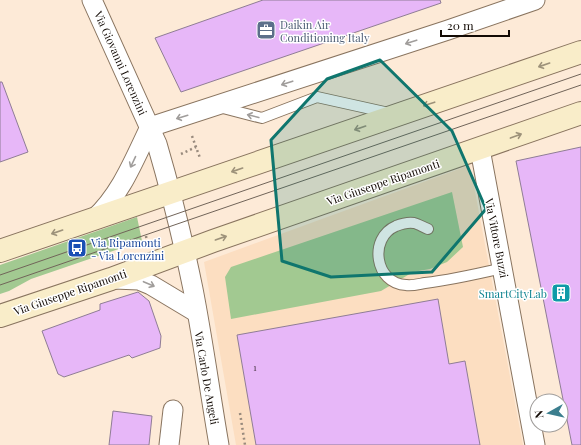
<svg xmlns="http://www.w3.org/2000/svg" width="581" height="445" font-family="'Playfair Display',serif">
	<rect width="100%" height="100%" fill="#fdead7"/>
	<path fill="#fcdec1" d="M470,165L523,445H236L204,262Z"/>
	<g fill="#a2c991">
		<path d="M452,192L463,247L447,262L430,269L413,272L381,291L231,319L225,277L231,267Z"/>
		<path d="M137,217L142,241L31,279L9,291L0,294V265Z"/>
	</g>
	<g fill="#e7b7f8" stroke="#8f7d95">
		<path d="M263,0H440L441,3L181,92L155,38Z"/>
		<path d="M0,82H2L28,152L0,162Z"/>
		<path d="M581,147V445H572L516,161Z"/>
		<path d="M138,292L149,301L161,336L160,348L132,358L129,355L64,377L58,374L42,331L100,310V304Z"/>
		<path d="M438,299L449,364L465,361L480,445H256L237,335Z"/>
		<path d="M113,411L152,416L149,445H109Z"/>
	</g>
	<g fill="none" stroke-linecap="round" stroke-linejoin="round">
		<g stroke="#89745f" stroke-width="12">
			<g id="lane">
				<path d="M219,107L262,118L317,97L389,113"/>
				<path d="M428,229C423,227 418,224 414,223C408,222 401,224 396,226C368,238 375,284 406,285C412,286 419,284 425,283C451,280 477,274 503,268"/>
			</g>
		</g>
		<g stroke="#89745f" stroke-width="21">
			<g id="street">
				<path d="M92,0L157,144C171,192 183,240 193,289C203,340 210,393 219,445"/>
				<path d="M150,127L448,30L535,0"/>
				<path d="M480,149L535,445"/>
				<path d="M94,219C121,194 134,160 150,127"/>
				<path d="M114,279L139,280L151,285L196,312"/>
				<path d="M169,445L173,410"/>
			</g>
		</g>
		<g stroke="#89745f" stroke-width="24">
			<g id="secondary">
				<path d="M0,251L581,52"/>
				<path d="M0,316L111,279L213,241L581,113"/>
			</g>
		</g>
		<g stroke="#988a7d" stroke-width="2.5" stroke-dasharray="2 3" stroke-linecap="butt">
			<path d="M192,136L200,158"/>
			<path d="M181,154L196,147"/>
			<path d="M146,236L147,242"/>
			<path d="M240,413L245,445"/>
		</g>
		<use href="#lane" stroke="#fff" stroke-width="10"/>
		<use href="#street" stroke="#fff" stroke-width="19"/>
		<use href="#secondary" stroke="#f9edc9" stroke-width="22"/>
		<g stroke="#716459" stroke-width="1">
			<path d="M0,275L581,74"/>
			<path d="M0,285L581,85"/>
		</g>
	</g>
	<defs><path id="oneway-shaft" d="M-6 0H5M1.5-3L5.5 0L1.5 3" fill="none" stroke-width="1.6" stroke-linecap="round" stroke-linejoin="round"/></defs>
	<g stroke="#a09d9b">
		<use href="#oneway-shaft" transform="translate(411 42) rotate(162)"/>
		<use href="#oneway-shaft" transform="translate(287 83) rotate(162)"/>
		<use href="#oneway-shaft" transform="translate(253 116) rotate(-166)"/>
		<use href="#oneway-shaft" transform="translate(182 117) rotate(163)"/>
		<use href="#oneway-shaft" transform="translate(133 162) rotate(115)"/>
		<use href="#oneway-shaft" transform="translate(149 284) rotate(23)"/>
	</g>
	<g stroke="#9d927a">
		<use href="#oneway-shaft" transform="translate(544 65) rotate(161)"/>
		<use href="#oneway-shaft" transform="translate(429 104) rotate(162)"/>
		<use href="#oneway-shaft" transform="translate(360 128) rotate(161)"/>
		<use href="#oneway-shaft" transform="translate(516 136) rotate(-20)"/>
		<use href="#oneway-shaft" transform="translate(237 170) rotate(161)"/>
		<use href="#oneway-shaft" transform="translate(57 232) rotate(161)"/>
		<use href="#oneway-shaft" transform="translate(221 238) rotate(-19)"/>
	</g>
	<path fill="#0f766e" fill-opacity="0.2" stroke="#0f766e" stroke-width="3" stroke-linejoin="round" d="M380,60L452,131L486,209L432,272L331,277L282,261L271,140L327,79Z"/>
	<defs>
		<g id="office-square" transform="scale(1)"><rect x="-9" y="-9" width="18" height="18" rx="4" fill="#5c6f8a" stroke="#fff"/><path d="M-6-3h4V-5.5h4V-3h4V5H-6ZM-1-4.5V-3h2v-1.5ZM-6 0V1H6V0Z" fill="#fff"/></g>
		<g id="bus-square" transform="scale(1)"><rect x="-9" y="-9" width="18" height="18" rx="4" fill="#1a4fb4" stroke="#fff"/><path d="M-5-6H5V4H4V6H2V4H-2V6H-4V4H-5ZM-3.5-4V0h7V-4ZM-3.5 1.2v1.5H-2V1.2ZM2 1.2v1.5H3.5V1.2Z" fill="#fff"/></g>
		<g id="building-square" transform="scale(1)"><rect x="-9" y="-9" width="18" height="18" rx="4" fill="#0f9aa8" stroke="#fff"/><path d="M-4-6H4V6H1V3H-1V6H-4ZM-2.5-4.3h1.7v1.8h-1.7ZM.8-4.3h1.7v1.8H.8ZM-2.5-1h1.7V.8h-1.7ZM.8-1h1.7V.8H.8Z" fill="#fff"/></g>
	</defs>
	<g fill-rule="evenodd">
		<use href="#office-square" x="266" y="30"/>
		<use href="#bus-square" x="77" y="248"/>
		<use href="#building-square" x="561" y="293"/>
	</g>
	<g text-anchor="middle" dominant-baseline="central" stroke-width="3" stroke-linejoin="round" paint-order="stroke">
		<g font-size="9" fill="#473541">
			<text x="255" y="367">1</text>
		</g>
		<g font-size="11" fill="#4e5e75" stroke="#fff" text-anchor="start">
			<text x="280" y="24">Daikin Air<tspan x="280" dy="13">Conditioning Italy</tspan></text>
		</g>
		<g font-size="11" fill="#120a04" stroke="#fff">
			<text transform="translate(121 63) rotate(66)">Via Giovanni Lorenzini</text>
			<text transform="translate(383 182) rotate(-19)">Via Giuseppe Ripamonti</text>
			<text transform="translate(497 238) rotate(79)">Via Vittore Buzzi</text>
			<text transform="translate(70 292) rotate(-19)">Via Giuseppe Ripamonti</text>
			<text transform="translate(207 378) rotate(80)">Via Carlo De Angeli</text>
		</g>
		<g font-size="11" fill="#164399" stroke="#fff" text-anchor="start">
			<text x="91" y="242">Via Ripamonti<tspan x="91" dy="13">- Via Lorenzini</tspan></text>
		</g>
		<g font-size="11" fill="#0d838f" stroke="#fff" text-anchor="end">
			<text x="547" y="293">SmartCityLab</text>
		</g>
	</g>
	<g transform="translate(549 413) rotate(262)"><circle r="19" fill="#ffffff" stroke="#a09d9b"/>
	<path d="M0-3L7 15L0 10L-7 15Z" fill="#3b7e8e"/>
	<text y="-6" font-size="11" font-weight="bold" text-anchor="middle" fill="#120a04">N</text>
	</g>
	<path d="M441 30v6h68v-6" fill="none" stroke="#120a04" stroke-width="2"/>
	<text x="447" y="30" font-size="12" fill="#120a04" stroke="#ffffff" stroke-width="3" paint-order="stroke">20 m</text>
</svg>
